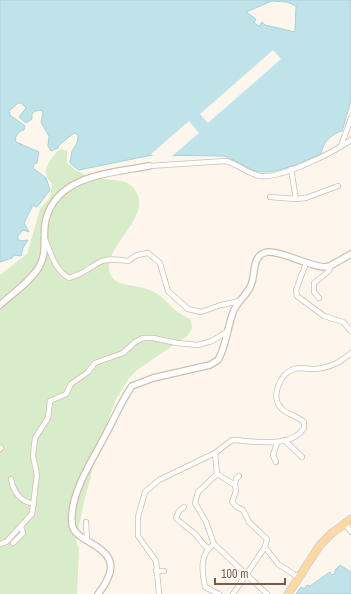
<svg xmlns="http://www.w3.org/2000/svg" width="351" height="594" font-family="'Archivo Narrow',sans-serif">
	<rect width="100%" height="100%" fill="#fdf6ec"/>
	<path fill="#d8ecc9" d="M61,149L67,151V163C76,171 85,176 96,178C108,181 127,177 135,190C154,217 101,247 110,273C114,286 133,285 144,288C158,292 163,298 173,308C178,313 185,316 191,320L192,329L187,336L137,370L129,378L115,401L106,427L96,447L91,477L85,497L76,540L79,549L77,594H0V275L27,254L40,209L50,197L52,184C50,181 46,177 46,173C45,166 55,152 61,149Z"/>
	<g fill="#bfe3e8" stroke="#a5d3da" fill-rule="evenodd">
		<path d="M0,0H351V101L342,131C331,134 323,142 321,154C305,161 274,176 256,171C244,167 235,159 223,156L152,155L79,170L70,163L72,151C76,145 78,143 78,135L74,133L59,145L58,148L51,151L48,146L49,136L41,122L43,113L42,110L35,111L32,114V119L26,123L19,117L26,108L21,103H18L9,111L10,115L25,126L24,130L20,131L15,138L16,142L39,152L37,163L34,164L33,168L46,178L50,190L37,207L33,205L24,223L29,232L23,230L17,237L20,241L28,240L23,248L21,256L14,255L12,258L0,262ZM272,1L287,2L296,6L295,32L265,25L262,22L259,26L254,23L256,19L246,12Z"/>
		<path d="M340,565L351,572V594H296L301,587L304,589L307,585L310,586L330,572L331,575L335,574V570Z"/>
	</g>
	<g fill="#fdf6ec">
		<path d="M273,50L281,59L208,123L200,114Z"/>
		<path d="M189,121L199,133L171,157H156L151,154Z"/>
	</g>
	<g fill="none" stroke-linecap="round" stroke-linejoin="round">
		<g stroke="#d1beb0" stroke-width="6">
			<g id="minor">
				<path d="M341,146L351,118"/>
				<path d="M149,166L226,161C238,164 248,174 260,176C281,179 334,152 351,140"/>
				<path d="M291,169L296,199L306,198L338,186"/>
				<path d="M270,197L296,199"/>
				<path d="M45,239C51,254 55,270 69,278C84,274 88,268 100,262C108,258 119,260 128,261L137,255L148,253L160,263L168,291L188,309L201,312L221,305L240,301"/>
				<path d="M306,263L296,290L297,296L324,316L343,322L351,331"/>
				<path d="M319,298L314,292V283L329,271L330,266"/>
				<path d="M284,440L302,457"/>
				<path d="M0,449L1,448"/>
				<path d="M215,453L217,474L198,492L195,503L206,522L214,544L267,594"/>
				<path d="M276,462L273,455L277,443"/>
				<path d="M217,474L235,485L236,491L232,502L237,507L243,510L249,522L267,539L265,547"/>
				<path d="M11,479C13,492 21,502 34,504"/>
				<path d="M235,485L236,479L239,476"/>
				<path d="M184,507L179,511L176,518C182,524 188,528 194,533C200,538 201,544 208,548"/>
				<path d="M86,522L87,540"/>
				<path d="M345,524L351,532"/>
				<path d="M13,543L23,533L21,527"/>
				<path d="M0,544L6,542L32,514L37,475L33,456L35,438L48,418L50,401L66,394L71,384L88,372L95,363L123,353L135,342L143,338H153L177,343L198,345L212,341L228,331"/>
				<path d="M214,544C199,554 202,571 205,587L219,594"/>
				<path d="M156,571H164"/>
				<path d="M159,594L156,561L138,536V517L145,492L159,480L215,453L232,440C253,441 291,449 304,428V422C297,416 289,415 282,409C270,398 279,374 294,369C300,367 306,369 312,369C327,369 340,363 351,353"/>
				<path d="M233,594L265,547L278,564L298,577"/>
			</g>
		</g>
		<g stroke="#d1beb0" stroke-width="8">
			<g id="tertiary">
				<path d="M0,305C13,293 30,282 39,267C48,252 42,234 46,219C58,174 113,173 149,166"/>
				<path d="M98,594C137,545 74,547 72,524C69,493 94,458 107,432C115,417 122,400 132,386L153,378L210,365L218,360C227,345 227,326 234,310C238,301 247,295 251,285C256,274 251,254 268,252C283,251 307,266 325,267L330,266L351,254"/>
			</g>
		</g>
		<g stroke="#dad1cd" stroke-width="9">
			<path id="primary" d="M288,594L320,545L332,533L351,519"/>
		</g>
		<use href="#minor" stroke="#fff" stroke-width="4.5"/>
		<use href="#tertiary" stroke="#fff" stroke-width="5.5"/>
		<use href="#primary" stroke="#fbd9a5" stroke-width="7"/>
	</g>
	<path d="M215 578v6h70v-6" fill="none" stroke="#7a5c4d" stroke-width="2"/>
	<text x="221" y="578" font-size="12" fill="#7a5c4d" stroke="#fffaf3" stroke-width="3" paint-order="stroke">100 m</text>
</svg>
